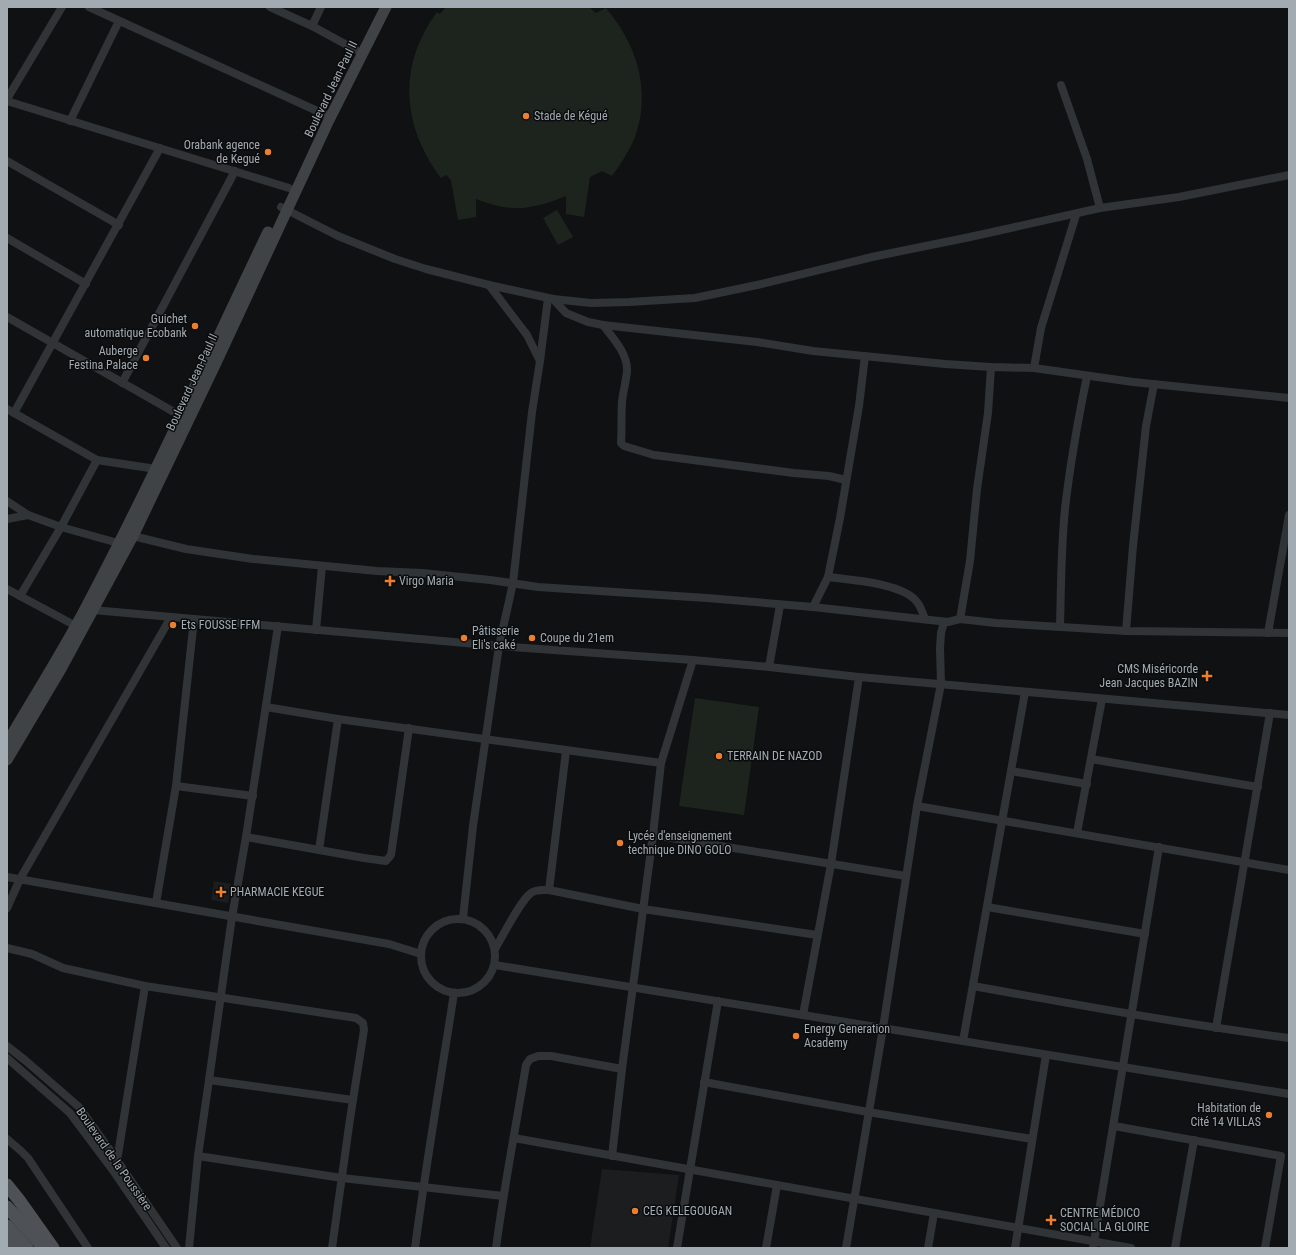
<svg xmlns="http://www.w3.org/2000/svg" width="1296" height="1255" font-family="'Roboto Condensed',sans-serif">
	<rect width="100%" height="100%" fill="#101112"/>
	<g fill="#1c1d1f">
		<path d="M214,881L231,884L228,903L211,900Z"/>
		<path d="M602,1169L679,1175L668,1248H590Z"/>
	</g>
	<g fill="#1d241d">
		<path d="M446,7H589L596,13L606,8C633,41 647,76 640,119C638,126 636,135 633,142C627,154 620,165 612,176L602,171L590,177L584,217L566,214V196C531,210 512,213 476,199V217L458,220L451,180L446,175L441,178C402,126 397,66 437,12L440,14Z"/>
		<path d="M557,210L573,237L558,245L543,218Z"/>
		<path d="M695,698L759,707L744,815L679,806Z"/>
	</g>
	<g fill="none" stroke-linecap="round" stroke-linejoin="round">
		<g stroke="#313437" stroke-width="8">
			<path d="M89,7L326,115"/>
			<path d="M270,7L312,26L356,50"/>
			<path d="M312,26L321,7"/>
			<path d="M1061,85L1087,159L1100,208"/>
			<path d="M7,99L62,7"/>
			<path d="M7,101L289,188"/>
			<path d="M70,121L119,21"/>
			<path d="M7,161L119,225"/>
			<path d="M281,207L338,236L395,259L426,269L489,285L553,299L591,303L629,302L695,298L757,285L872,257L970,237L1100,208L1179,197L1289,175"/>
			<path d="M7,238L86,284"/>
			<path d="M553,299L566,313L588,322L603,325L757,342L813,351L945,364L991,367L1034,368L1133,382L1289,398"/>
			<path d="M7,317L181,416"/>
			<path d="M603,325C613,338 628,354 627,371C626,382 623,392 622,402C621,416 622,430 621,443L624,446L654,455L794,473L829,476L846,480"/>
			<path d="M540,361L548,298"/>
			<path d="M1034,368L1041,328L1076,215"/>
			<path d="M122,383L235,171"/>
			<path d="M7,409L97,460L156,469"/>
			<path d="M14,413L160,148"/>
			<path d="M7,501L28,515L61,527L118,543"/>
			<path d="M7,519L28,515"/>
			<path d="M133,536L186,549L253,559L377,571L422,573L490,580L538,587L707,598L813,607L948,622L960,619L996,623L1126,631L1289,633"/>
			<path d="M828,577C851,580 903,583 917,602C921,607 923,614 925,619"/>
			<path d="M7,589L76,626"/>
			<path d="M20,596L61,527L97,460"/>
			<path d="M813,607L828,577L840,518L859,406L865,356"/>
			<path d="M88,608L93,610L499,646L693,660L769,667L859,677L1289,715"/>
			<path d="M960,619L970,561L977,489L988,413L991,367"/>
			<path d="M1060,627C1061,588 1061,548 1065,509C1070,464 1078,420 1087,376"/>
			<path d="M316,630L322,566"/>
			<path d="M1126,631L1133,546L1146,426L1154,384"/>
			<path d="M1268,633L1289,515"/>
			<path d="M769,667L780,605"/>
			<path d="M266,707L338,719L661,763"/>
			<path d="M566,751L549,890L643,909L817,935"/>
			<path d="M1091,759L1258,787"/>
			<path d="M1011,771L1087,784"/>
			<path d="M176,786L253,796"/>
			<path d="M917,806L1289,870"/>
			<path d="M1077,833L1102,699"/>
			<path d="M653,835L906,876"/>
			<path d="M246,837L364,858L386,861L391,855L409,728"/>
			<path d="M319,850L338,719"/>
			<path d="M7,877L389,944L421,954"/>
			<path d="M156,903L176,786L194,619"/>
			<path d="M987,907L1145,934"/>
			<path d="M7,908L20,879L171,617"/>
			<path d="M463,918L473,826L499,646L513,583L532,412L540,361L527,335L489,285"/>
			<circle cx="458" cy="956" r="37"/>
			<path d="M7,948L32,954L63,968L145,986L356,1018L363,1023L364,1030L350,1119L332,1248"/>
			<path d="M495,949C503,936 520,901 531,893C536,889 543,890 549,890"/>
			<path d="M495,965L1289,1094"/>
			<path d="M973,986C1078,1005 1183,1024 1289,1038"/>
			<path d="M803,1015L831,864L859,677"/>
			<path d="M1216,1028L1270,713"/>
			<path d="M963,1041L1025,692"/>
			<path d="M7,1046L26,1061L79,1107L110,1150L177,1248"/>
			<path d="M7,1058L70,1113L112,1169L166,1248"/>
			<path d="M209,1080L353,1100"/>
			<path d="M704,1082L868,1112L1032,1139"/>
			<path d="M1114,1126L1281,1156L1265,1248"/>
			<path d="M514,1138L1131,1248"/>
			<path d="M7,1139L21,1151L28,1158L88,1248"/>
			<path d="M198,1156L342,1178L503,1196"/>
			<path d="M612,1156L622,1069L653,835L661,763L693,660"/>
			<path d="M117,1161L145,986"/>
			<path d="M189,1248L198,1156L209,1080L232,917L246,837L278,626"/>
			<path d="M415,1248C426,1163 441,1078 454,993"/>
			<path d="M496,1248C504,1187 516,1126 526,1065L530,1059L538,1056H551L622,1069"/>
			<path d="M677,1248L718,1001"/>
			<path d="M766,1248L777,1185"/>
			<path d="M846,1248L883,1028L917,806L941,684L940,648L941,633L944,622"/>
			<path d="M928,1248L934,1213"/>
			<path d="M1015,1248L1046,1055"/>
			<path d="M1093,1248L1159,847"/>
			<path d="M1175,1248L1194,1140"/>
		</g>
		<g stroke="#404346" stroke-width="11">
			<path d="M7,743C33,698 62,653 86,607C151,484 208,357 268,232"/>
			<path d="M7,760L61,669L133,536L215,365L329,120L386,7"/>
		</g>
		<g stroke="#4e5155" stroke-width="13">
			<path d="M7,1185L19,1200L53,1248"/>
			<path d="M7,1207L44,1248"/>
			<path d="M7,1226L27,1248"/>
			<path d="M7,1242L13,1248"/>
		</g>
	</g>
	<g fill="#eb7e2f" stroke="#0b0c0d" stroke-width="1.5">
		<circle cx="526" cy="116" r="4"/>
		<circle cx="268" cy="152" r="4"/>
		<circle cx="195" cy="326" r="4"/>
		<circle cx="146" cy="358" r="4"/>
		<path d="M388 575h4v4h4v4h-4v4h-4v-4h-4v-4h4z"/>
		<circle cx="173" cy="625" r="4"/>
		<circle cx="464" cy="638" r="4"/>
		<circle cx="532" cy="638" r="4"/>
		<path d="M1205 670h4v4h4v4h-4v4h-4v-4h-4v-4h4z"/>
		<circle cx="719" cy="756" r="4"/>
		<circle cx="620" cy="843" r="4"/>
		<path d="M219 886h4v4h4v4h-4v4h-4v-4h-4v-4h4z"/>
		<circle cx="796" cy="1036" r="4"/>
		<circle cx="1269" cy="1115" r="4"/>
		<circle cx="635" cy="1211" r="4"/>
		<path d="M1049 1214h4v4h4v4h-4v4h-4v-4h-4v-4h4z"/>
	</g>
	<g text-anchor="middle" dominant-baseline="central" stroke-width="3" stroke-linejoin="round" paint-order="stroke">
		<g font-size="12" fill="#a2abb2" stroke="#0b0c0d">
			<text transform="translate(331 89) rotate(-64)">Boulevard Jean-Paul II</text>
			<text transform="translate(192 382) rotate(-65)">Boulevard Jean-Paul II</text>
			<text transform="translate(114 1159) rotate(55)">Boulevard de la Poussière</text>
		</g>
		<g font-size="12" fill="#a2abb2" stroke="#0b0c0d" text-anchor="start">
			<text x="534" y="116">Stade de Kégué</text>
			<text x="260" y="145" text-anchor="end">Orabank agence<tspan x="260" dy="14">de Kegué</tspan></text>
			<text x="187" y="319" text-anchor="end">Guichet<tspan x="187" dy="14">automatique Ecobank</tspan></text>
			<text x="138" y="351" text-anchor="end">Auberge<tspan x="138" dy="14">Festina Palace</tspan></text>
			<text x="399" y="581">Virgo Maria</text>
			<text x="181" y="625">Ets FOUSSE FFM</text>
			<text x="472" y="631">Pâtisserie<tspan x="472" dy="14">Eli's caké</tspan></text>
			<text x="540" y="638">Coupe du 21em</text>
			<text x="1198" y="669" text-anchor="end">CMS Miséricorde<tspan x="1198" dy="14">Jean Jacques BAZIN</tspan></text>
			<text x="727" y="756">TERRAIN DE NAZOD</text>
			<text x="628" y="836">Lycée d'enseignement<tspan x="628" dy="14">technique DINO GOLO</tspan></text>
			<text x="230" y="892">PHARMACIE KEGUE</text>
			<text x="804" y="1029">Energy Generation<tspan x="804" dy="14">Academy</tspan></text>
			<text x="1261" y="1108" text-anchor="end">Habitation de<tspan x="1261" dy="14">Cité 14 VILLAS</tspan></text>
			<text x="643" y="1211">CEG KELEGOUGAN</text>
			<text x="1060" y="1213">CENTRE MÉDICO<tspan x="1060" dy="14">SOCIAL LA GLOIRE</tspan></text>
		</g>
	</g>
	<rect width="1296" height="1255" fill="none" stroke="#a2abb2" stroke-width="16"/>
</svg>
